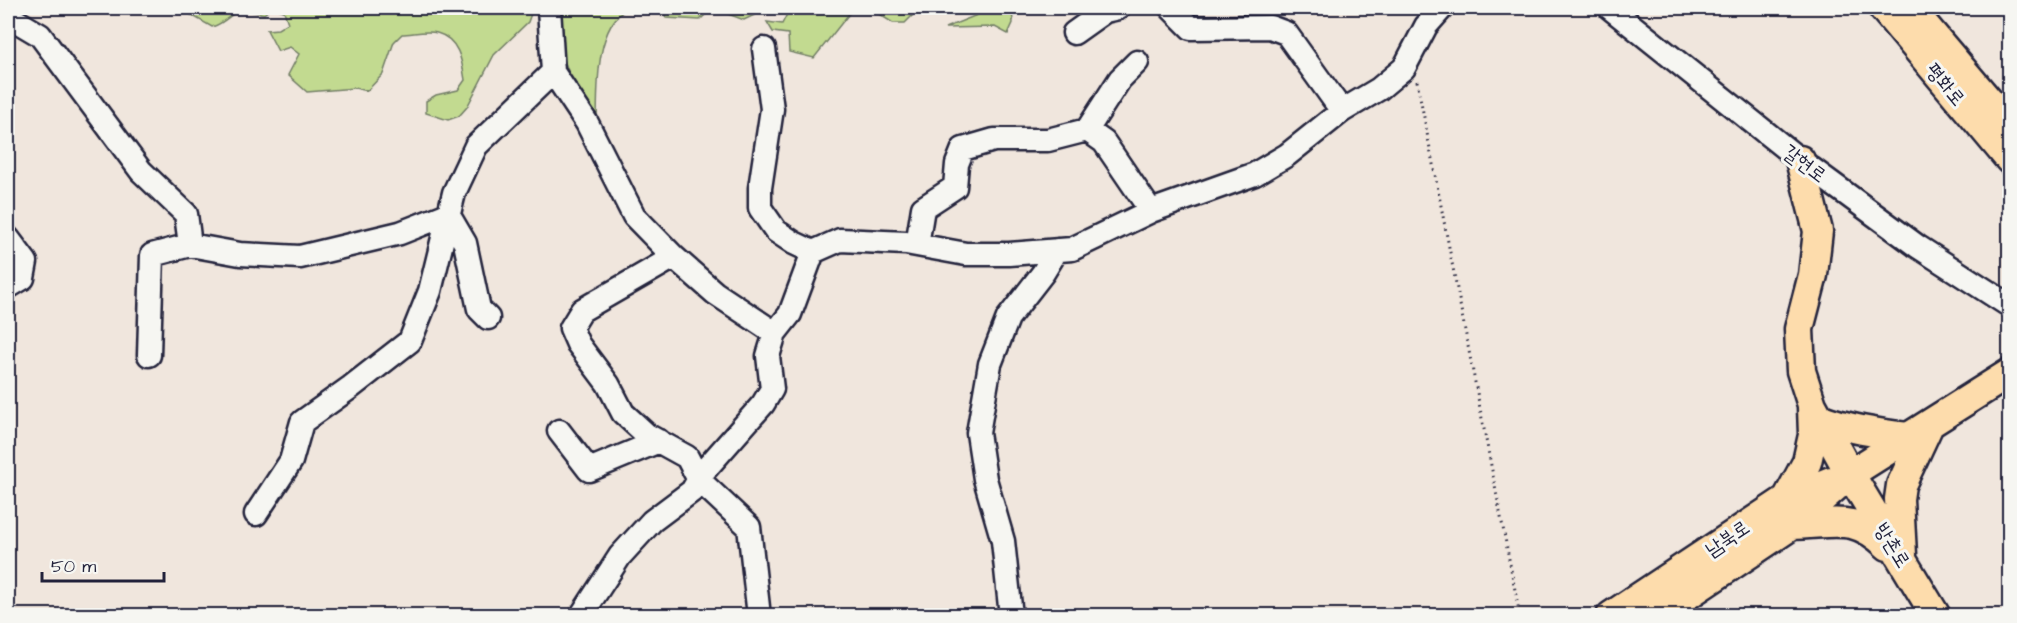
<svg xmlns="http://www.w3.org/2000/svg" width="2017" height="623" font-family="'Architects Daughter','Poor Story',sans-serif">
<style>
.green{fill:#c2da90;stroke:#727e66;stroke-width:1.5}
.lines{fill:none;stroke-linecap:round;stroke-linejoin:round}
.minor-casing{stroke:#22223b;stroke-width:27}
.major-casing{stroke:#22223b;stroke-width:33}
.path{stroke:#22223b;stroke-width:3;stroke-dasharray:1.5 4.5;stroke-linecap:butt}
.minor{stroke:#f6f6f2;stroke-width:22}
.major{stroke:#fddcac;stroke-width:28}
.labels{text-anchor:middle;stroke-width:6;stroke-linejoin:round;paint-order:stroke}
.street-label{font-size:20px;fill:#22223b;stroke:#f6f6f2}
</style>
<rect width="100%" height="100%" fill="#f0e6dd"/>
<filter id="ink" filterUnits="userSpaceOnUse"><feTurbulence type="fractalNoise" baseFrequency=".0167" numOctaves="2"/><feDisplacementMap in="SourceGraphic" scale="12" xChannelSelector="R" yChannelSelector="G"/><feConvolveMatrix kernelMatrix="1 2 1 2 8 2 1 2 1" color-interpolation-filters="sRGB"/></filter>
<g filter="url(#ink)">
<path class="green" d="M 193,8 L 271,8 L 264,14 L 241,9 C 229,15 225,23 212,27 L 191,15 Z
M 275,8 L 533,8 L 528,22 L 494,55 L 467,107 L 459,116 L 448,120 L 426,113 L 426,101 L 436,95 L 458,90 L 465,80 C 462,61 459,39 437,33 C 427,30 412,34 402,34 L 394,42 L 383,74 L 367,91 L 355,88 L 307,92 L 288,75 L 299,54 L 290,47 L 278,51 L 267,30 L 278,29 L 288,23 L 284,11 Z
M 558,8 L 628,8 C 593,28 598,93 597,129 C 574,84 556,60 558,8 Z
M 663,8 L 863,8 L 852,10 L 814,58 L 789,52 L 788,34 L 773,32 L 767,22 L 782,24 L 788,12 L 767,9 L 744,20 L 712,8 L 700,20 L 666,18 Z
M 869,8 L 920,8 L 905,23 L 893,23 Z
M 994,8 L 1012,8 L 1013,23 L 1008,34 L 995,27 L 945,28 Z"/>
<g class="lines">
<g class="minor-casing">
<path id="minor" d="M 1171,8 L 1191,28 L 1270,27 L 1286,33 L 1342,111
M 1610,8 L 1800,160 L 1917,246 L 2010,306
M 8,16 L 40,35 L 141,171 L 186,214 L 190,245 L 152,255 L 149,355
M 1074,33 L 1105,11 L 1118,8
M 764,49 L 772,109 L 760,188 L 760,208 L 776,231 L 794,243 L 813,252
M 553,72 L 587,123 L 634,216 L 674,257 L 715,293 L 775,333
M 1087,130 L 1120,79 L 1137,62
M 8,238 L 26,262 L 23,278 L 8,287
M 190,245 L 240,254 L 300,257 L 400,233 L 448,214 L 465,243 L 479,309 L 488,318
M 917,245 L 923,208 L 955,187 L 957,164 L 963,149 L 994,140 L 1048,140 L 1087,130 L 1104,142 L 1151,211
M 674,257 L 582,310 L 571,328 L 578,344 L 608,384 L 623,413 L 647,435 L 687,457 L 699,480 L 749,527 L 759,616
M 559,431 L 589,470 L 659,441
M 256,514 L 291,461 L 302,422 L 351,387 L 410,341 L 430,291 L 454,193 L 476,146 L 553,72 L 549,8
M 581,616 L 620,556 L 652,521 L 692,491 L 703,472 L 763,404 L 772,389 L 768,356 L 775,333 L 790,314 L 813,252 L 840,240 L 906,243 L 966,254 L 1009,254 L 1072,249 L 1151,211 L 1255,174 L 1287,155 L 1342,111 L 1379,89 L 1404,68 L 1426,26 L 1442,8
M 1011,616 L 1003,541 L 985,479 L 978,433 L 990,364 L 1008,318 L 1043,273 L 1057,250"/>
</g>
<g class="major-casing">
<path id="major" d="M 1883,8 L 2010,160
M 1910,8 L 2010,126
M 1800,160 L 1818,231 L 1813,275 L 1799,329 L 1801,371 L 1812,405 L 1850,474 L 1936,616
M 1819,418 C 1848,429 1877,433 1908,437
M 1787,499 L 1807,462 L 1813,435 L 1812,407
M 1792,525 C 1835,524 1854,513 1888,546
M 1902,555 L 1899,499 L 1901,485 L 1929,425
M 1611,616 L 1787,499 L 1831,481
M 1656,616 L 1792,525 L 1850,474 L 2010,373"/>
</g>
<path class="path" d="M 1417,81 L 1520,616"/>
<use href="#minor" class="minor"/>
<use href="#major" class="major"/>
</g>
</g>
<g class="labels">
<g class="street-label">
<text transform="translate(1946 84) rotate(50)" y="7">평화로</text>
<text transform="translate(1805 163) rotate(37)" y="7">갈현로</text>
<text transform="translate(1727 538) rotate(-34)" y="7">남북로</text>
<text transform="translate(1893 545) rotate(58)" y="7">방촌로</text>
</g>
</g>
<rect width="2017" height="623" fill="none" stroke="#f6f6f2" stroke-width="30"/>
<rect x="15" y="15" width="1987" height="593" fill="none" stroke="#22223b" stroke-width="2" filter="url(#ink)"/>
<path d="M42 572v9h122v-9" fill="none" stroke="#22223b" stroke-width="3"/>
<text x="51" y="572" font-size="18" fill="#22223b" stroke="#f6f6f2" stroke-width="4.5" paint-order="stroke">50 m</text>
</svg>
